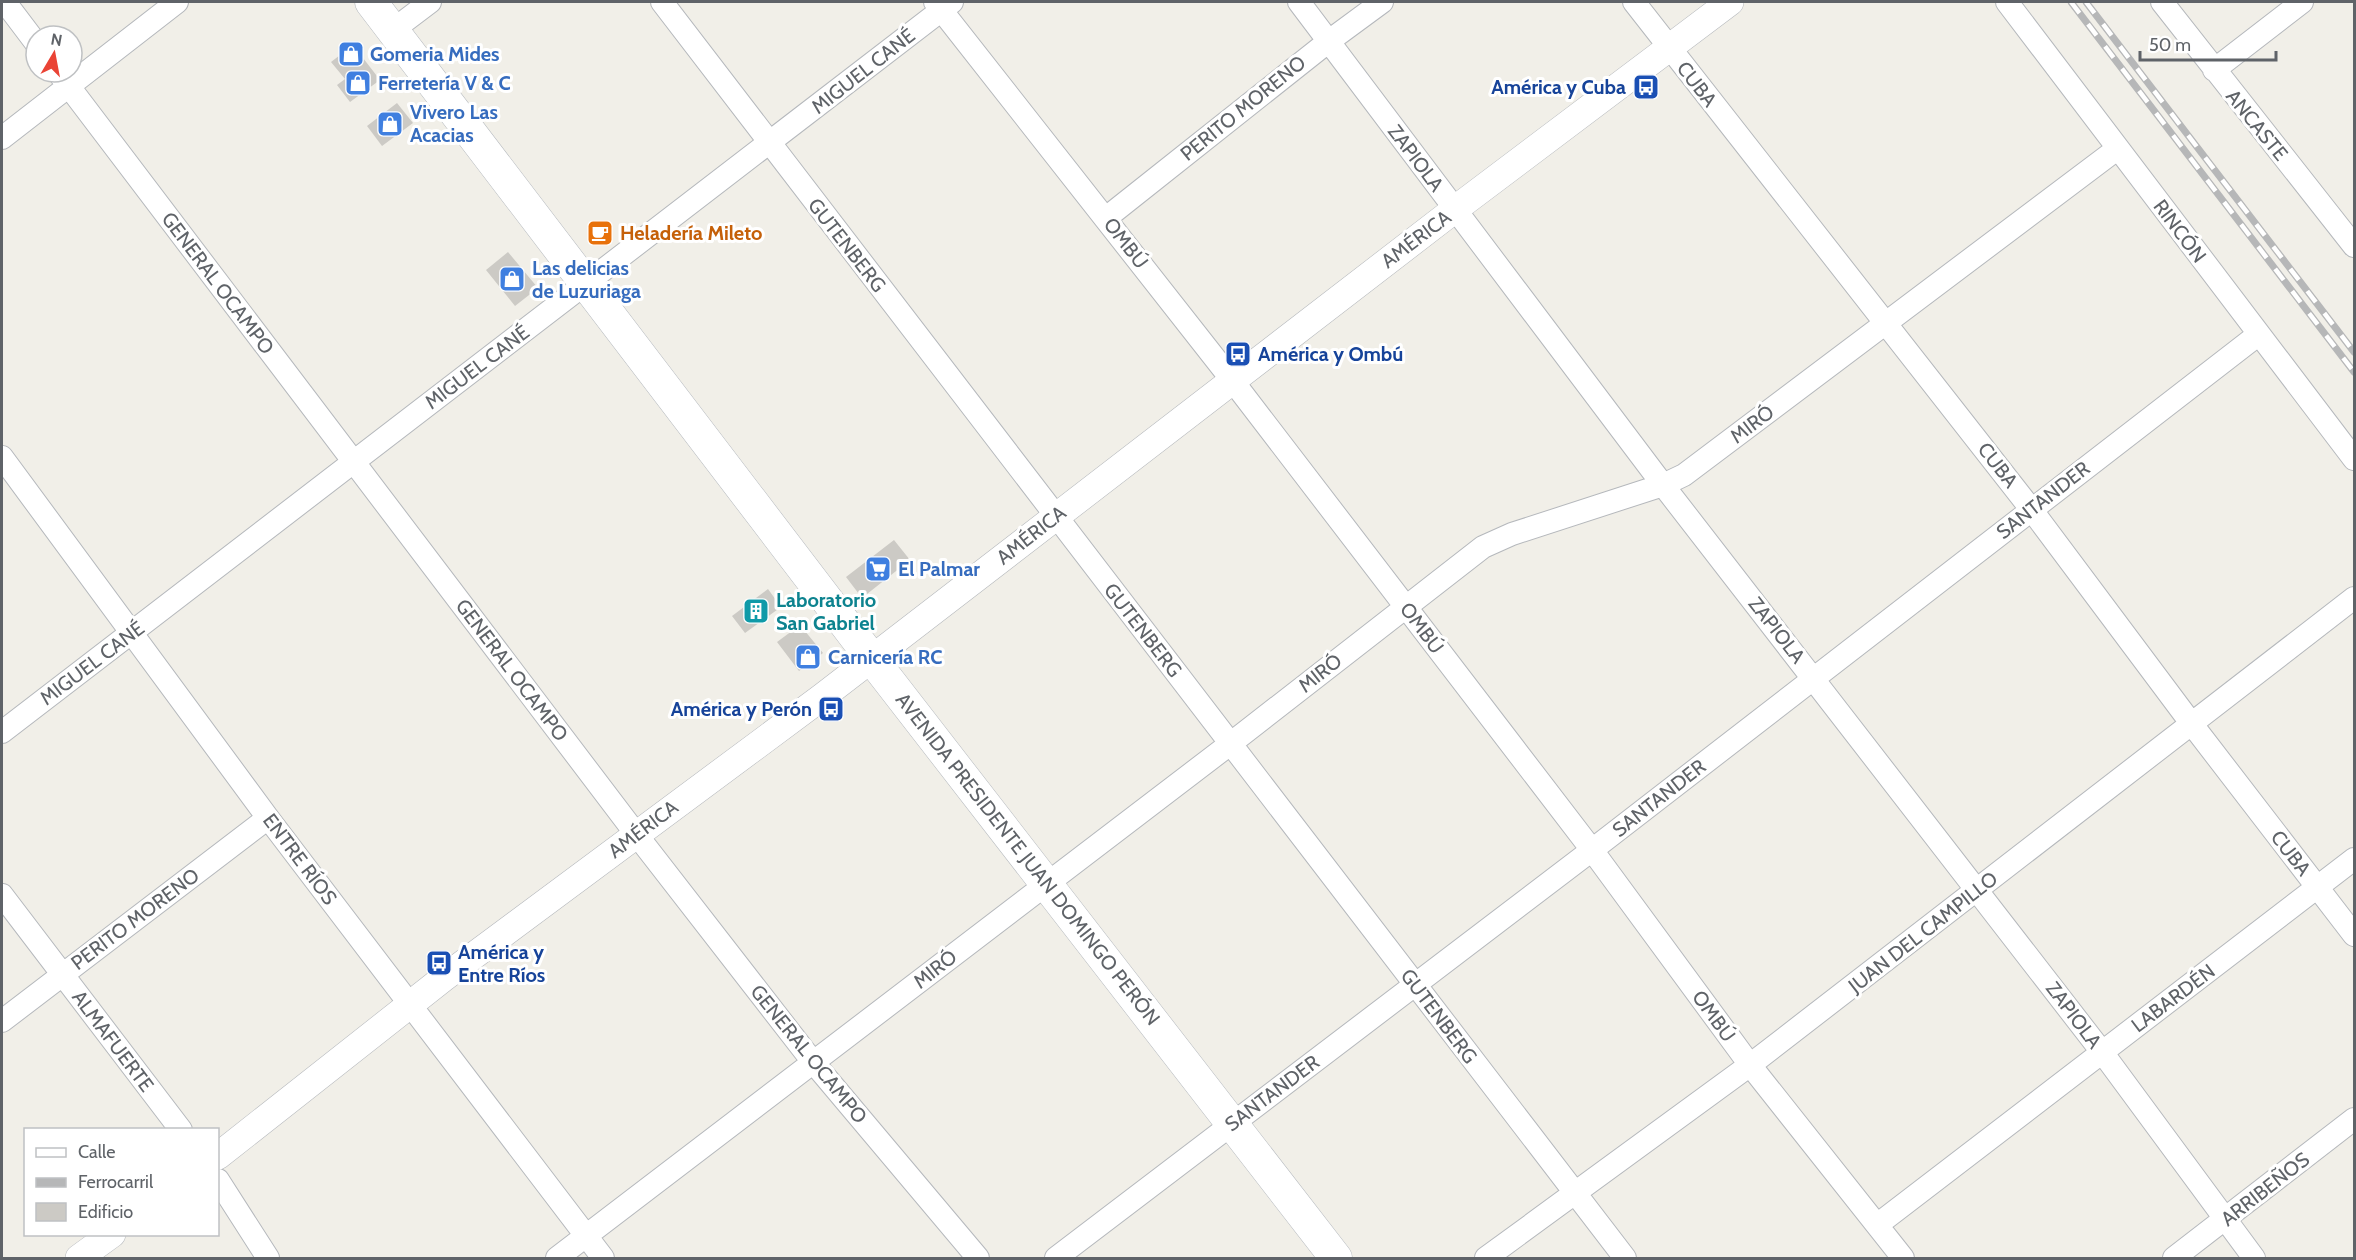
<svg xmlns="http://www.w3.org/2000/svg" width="2356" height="1260" font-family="Cabin,sans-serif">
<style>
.building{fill:#cccac5}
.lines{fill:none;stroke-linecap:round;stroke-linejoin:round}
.minor-casing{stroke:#b5b8bc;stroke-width:24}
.tertiary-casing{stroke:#b5b8bc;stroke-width:28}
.secondary-casing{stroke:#b6babf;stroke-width:33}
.minor{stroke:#fff;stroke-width:22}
.tertiary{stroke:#fff;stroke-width:27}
.secondary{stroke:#fff;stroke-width:32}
.rail-casing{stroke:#b6b7b8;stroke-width:7}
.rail{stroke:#fff;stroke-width:4.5;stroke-dasharray:14;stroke-linecap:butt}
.labels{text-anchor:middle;stroke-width:6;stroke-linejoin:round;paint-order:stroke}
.shop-label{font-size:20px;font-weight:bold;fill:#366cbe;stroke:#fff;text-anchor:start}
.street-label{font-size:20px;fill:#5f6368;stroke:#fff}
.transit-label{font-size:20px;font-weight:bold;fill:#164399;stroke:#fff;text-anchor:end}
.food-label{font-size:20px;font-weight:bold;fill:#c56008;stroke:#fff;text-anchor:start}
.culture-label{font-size:20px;font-weight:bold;fill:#0d838f;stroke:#fff;text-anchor:start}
</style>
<rect width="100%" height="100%" fill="#f1efe8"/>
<path class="building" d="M 353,45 L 380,80 L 350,102 L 337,85 L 345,79 L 331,62 Z
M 397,103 L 413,123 L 382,146 L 367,126 Z
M 508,252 L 538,288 L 515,306 L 486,270 Z
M 894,540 L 910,560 L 862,598 L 846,577 Z
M 768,589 L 781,607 L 745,633 L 732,616 Z
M 800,625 L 823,653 L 799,671 L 777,642 Z"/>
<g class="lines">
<g class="minor-casing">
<path id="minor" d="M 5,2 L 36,43
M 662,2 L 1625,1258
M 935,2 L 1232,380 L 1592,850 L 1750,1065 L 1903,1258
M 1299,2 L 1663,485 L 2102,1052 L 2254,1258
M 1634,2 L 2031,509 L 2191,723 L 2354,935
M 2007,2 L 2354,459
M 2162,2 L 2354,246
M 393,30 L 430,2
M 2214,70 L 2302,2
M 58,72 L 636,834 L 813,1062 L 978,1258
M 2,138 L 177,2
M 1106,218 L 1329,41 L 1382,2
M 2,457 L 268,818 L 603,1258
M 2,732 L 952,2
M 2,895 L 181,1130
M 2,1021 L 268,818
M 218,1180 L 268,1258
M 1877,1225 L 2354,859
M 557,1258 L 1230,744 L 1483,547 L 1512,534 L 1663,485 L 1684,475 L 2117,149
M 1056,1258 L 1592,850 L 2259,334
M 1486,1258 L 1750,1065 L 2354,598
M 2174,1258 L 2354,1119"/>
</g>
<g class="tertiary-casing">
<path id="tertiary" d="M 218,1156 L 445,977 L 822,697 L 1454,210 L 1730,2
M 79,1258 L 112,1234"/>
</g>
<g class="secondary-casing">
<path id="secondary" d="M 371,2 L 872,659 L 1336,1258"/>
</g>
<use href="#minor" class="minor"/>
<use href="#tertiary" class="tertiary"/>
<use href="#secondary" class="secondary"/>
<g class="rail-casing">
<path id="rail" d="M 2071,2 L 2354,372
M 2086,2 L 2354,352"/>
</g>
<use href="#rail" class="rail"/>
</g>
<defs>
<g id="shop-square" transform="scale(1.35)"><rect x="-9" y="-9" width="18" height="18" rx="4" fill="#3f7fe0" stroke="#fff"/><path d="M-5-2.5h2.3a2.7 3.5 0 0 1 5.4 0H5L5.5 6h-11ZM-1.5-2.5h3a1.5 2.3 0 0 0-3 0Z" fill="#fff"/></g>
<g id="bus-square" transform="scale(1.35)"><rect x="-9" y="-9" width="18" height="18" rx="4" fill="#1a4fb4" stroke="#fff"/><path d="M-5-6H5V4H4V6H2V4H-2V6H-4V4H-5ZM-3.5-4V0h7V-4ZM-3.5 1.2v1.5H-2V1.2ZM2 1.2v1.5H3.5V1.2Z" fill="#fff"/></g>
<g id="cafe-square" transform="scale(1.35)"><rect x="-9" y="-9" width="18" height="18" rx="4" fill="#e8710a" stroke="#fff"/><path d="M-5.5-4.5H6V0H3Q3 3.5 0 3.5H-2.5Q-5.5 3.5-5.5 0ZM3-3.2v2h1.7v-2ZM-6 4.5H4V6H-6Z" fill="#fff"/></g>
<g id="supermarket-square" transform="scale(1.35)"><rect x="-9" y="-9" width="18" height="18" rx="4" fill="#3f7fe0" stroke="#fff"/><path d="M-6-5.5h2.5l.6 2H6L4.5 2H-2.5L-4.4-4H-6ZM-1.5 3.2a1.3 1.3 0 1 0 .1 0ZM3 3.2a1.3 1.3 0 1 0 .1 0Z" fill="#fff"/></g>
<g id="building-square" transform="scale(1.35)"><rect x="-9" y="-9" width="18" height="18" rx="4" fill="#0f9aa8" stroke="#fff"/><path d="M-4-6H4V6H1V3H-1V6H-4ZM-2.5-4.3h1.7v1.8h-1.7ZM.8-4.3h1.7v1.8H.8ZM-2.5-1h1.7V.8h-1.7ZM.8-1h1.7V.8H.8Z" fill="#fff"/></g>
</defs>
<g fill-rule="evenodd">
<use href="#shop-square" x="351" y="54"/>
<use href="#shop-square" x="358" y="83"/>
<use href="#bus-square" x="1646" y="87"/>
<use href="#shop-square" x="390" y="124"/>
<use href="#cafe-square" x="600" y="233"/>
<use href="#shop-square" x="512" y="279"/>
<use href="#bus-square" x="1238" y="354"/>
<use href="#supermarket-square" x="878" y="569"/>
<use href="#building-square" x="756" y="611"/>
<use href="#shop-square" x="808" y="657"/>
<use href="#bus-square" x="831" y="709"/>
<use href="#bus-square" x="439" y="963"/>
</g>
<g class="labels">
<g class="shop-label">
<text x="370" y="61">Gomeria Mides</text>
<text x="378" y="90">Ferretería V &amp; C</text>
<text x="410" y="119">Vivero Las<tspan x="410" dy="23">Acacias</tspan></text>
<text x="532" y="275">Las delicias<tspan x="532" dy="23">de Luzuriaga</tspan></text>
<text x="898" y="576">El Palmar</text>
<text x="828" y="664">Carnicería RC</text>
</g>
<g class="street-label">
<text transform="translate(863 71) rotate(-38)" y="7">MIGUEL CANÉ</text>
<text transform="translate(1697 84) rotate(52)" y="7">CUBA</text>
<text transform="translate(1243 108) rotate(-39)" y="7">PERITO MORENO</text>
<text transform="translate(2257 125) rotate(51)" y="7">ANCASTE</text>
<text transform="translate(1416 158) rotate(53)" y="7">ZAPIOLA</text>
<text transform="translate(2180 231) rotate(53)" y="7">RINCÓN</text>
<text transform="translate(1416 239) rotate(-37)" y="7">AMÉRICA</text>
<text transform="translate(1126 243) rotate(52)" y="7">OMBÚ</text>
<text transform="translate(847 245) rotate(52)" y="7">GUTENBERG</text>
<text transform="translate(218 283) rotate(53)" y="7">GENERAL OCAMPO</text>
<text transform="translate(477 367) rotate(-37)" y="7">MIGUEL CANÉ</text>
<text transform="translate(1752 424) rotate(-37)" y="7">MIRÓ</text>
<text transform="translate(1998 465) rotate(52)" y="7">CUBA</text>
<text transform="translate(2043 500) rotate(-38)" y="7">SANTANDER</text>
<text transform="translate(1031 535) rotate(-38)" y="7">AMÉRICA</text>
<text transform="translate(1422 628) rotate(53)" y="7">OMBÚ</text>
<text transform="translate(1143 630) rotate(52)" y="7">GUTENBERG</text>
<text transform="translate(1777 630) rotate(52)" y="7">ZAPIOLA</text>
<text transform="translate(92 663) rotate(-37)" y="7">MIGUEL CANÉ</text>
<text transform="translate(512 670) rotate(53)" y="7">GENERAL OCAMPO</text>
<text transform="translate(1320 673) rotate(-38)" y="7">MIRÓ</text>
<text transform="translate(1659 798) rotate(-38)" y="7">SANTANDER</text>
<text transform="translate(643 829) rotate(-37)" y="7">AMÉRICA</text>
<text transform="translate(2291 853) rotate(52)" y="7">CUBA</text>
<text transform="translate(300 859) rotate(53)" y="7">ENTRE RÍOS</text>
<text transform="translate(1028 859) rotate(52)" y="7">AVENIDA PRESIDENTE JUAN DOMINGO PERÓN</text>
<text transform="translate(135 919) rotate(-37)" y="7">PERITO MORENO</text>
<text transform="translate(1923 932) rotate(-38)" y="7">JUAN DEL CAMPILLO</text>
<text transform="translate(935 969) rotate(-38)" y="7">MIRÓ</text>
<text transform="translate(2173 998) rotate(-37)" y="7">LABARDÉN</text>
<text transform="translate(2074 1015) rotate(53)" y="7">ZAPIOLA</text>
<text transform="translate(1439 1016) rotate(53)" y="7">GUTENBERG</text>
<text transform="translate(1714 1016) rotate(54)" y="7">OMBÚ</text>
<text transform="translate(113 1041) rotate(53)" y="7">ALMAFUERTE</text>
<text transform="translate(809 1054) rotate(51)" y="7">GENERAL OCAMPO</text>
<text transform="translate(1272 1093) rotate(-37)" y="7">SANTANDER</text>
<text transform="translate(2265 1189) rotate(-38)" y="7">ARRIBEÑOS</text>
</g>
<g class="transit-label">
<text x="1626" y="94">América y Cuba</text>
<text x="1258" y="361" text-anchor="start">América y Ombú</text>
<text x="812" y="716">América y Perón</text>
<text x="458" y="959" text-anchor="start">América y<tspan x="458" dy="23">Entre Ríos</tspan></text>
</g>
<g class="food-label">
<text x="620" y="240">Heladería Mileto</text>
</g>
<g class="culture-label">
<text x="776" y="607">Laboratorio<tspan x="776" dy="23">San Gabriel</tspan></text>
</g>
</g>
<rect width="2356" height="1260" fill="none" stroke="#5f6368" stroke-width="6"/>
<rect x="24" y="1128" width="195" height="108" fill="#ffffff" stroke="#bfc1c3" stroke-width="1.5"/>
<rect x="36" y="1148" width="30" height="9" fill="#ffffff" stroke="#bfc1c3" stroke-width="1.5"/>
<text x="78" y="1158" font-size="18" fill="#5f6368">Calle</text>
<rect x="36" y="1178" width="30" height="9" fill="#b6b7b8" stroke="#bfc1c3" stroke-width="1.5"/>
<text x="78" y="1188" font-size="18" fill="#5f6368">Ferrocarril</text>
<rect x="36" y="1203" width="30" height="18" fill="#cccac5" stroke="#bfc1c3" stroke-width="1.5"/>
<text x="78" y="1218" font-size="18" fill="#5f6368">Edificio</text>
<g transform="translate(54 54) rotate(10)"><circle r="28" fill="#ffffff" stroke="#bfc1c3" stroke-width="1.5"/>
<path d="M0-4.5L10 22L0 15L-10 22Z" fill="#ea4335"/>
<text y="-9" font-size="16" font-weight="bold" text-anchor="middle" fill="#5f6368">N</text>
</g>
<path d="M2140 51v9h136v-9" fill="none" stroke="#5f6368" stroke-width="3"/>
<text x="2149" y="51" font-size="18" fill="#5f6368" stroke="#ffffff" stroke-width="4.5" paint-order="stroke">50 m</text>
</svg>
